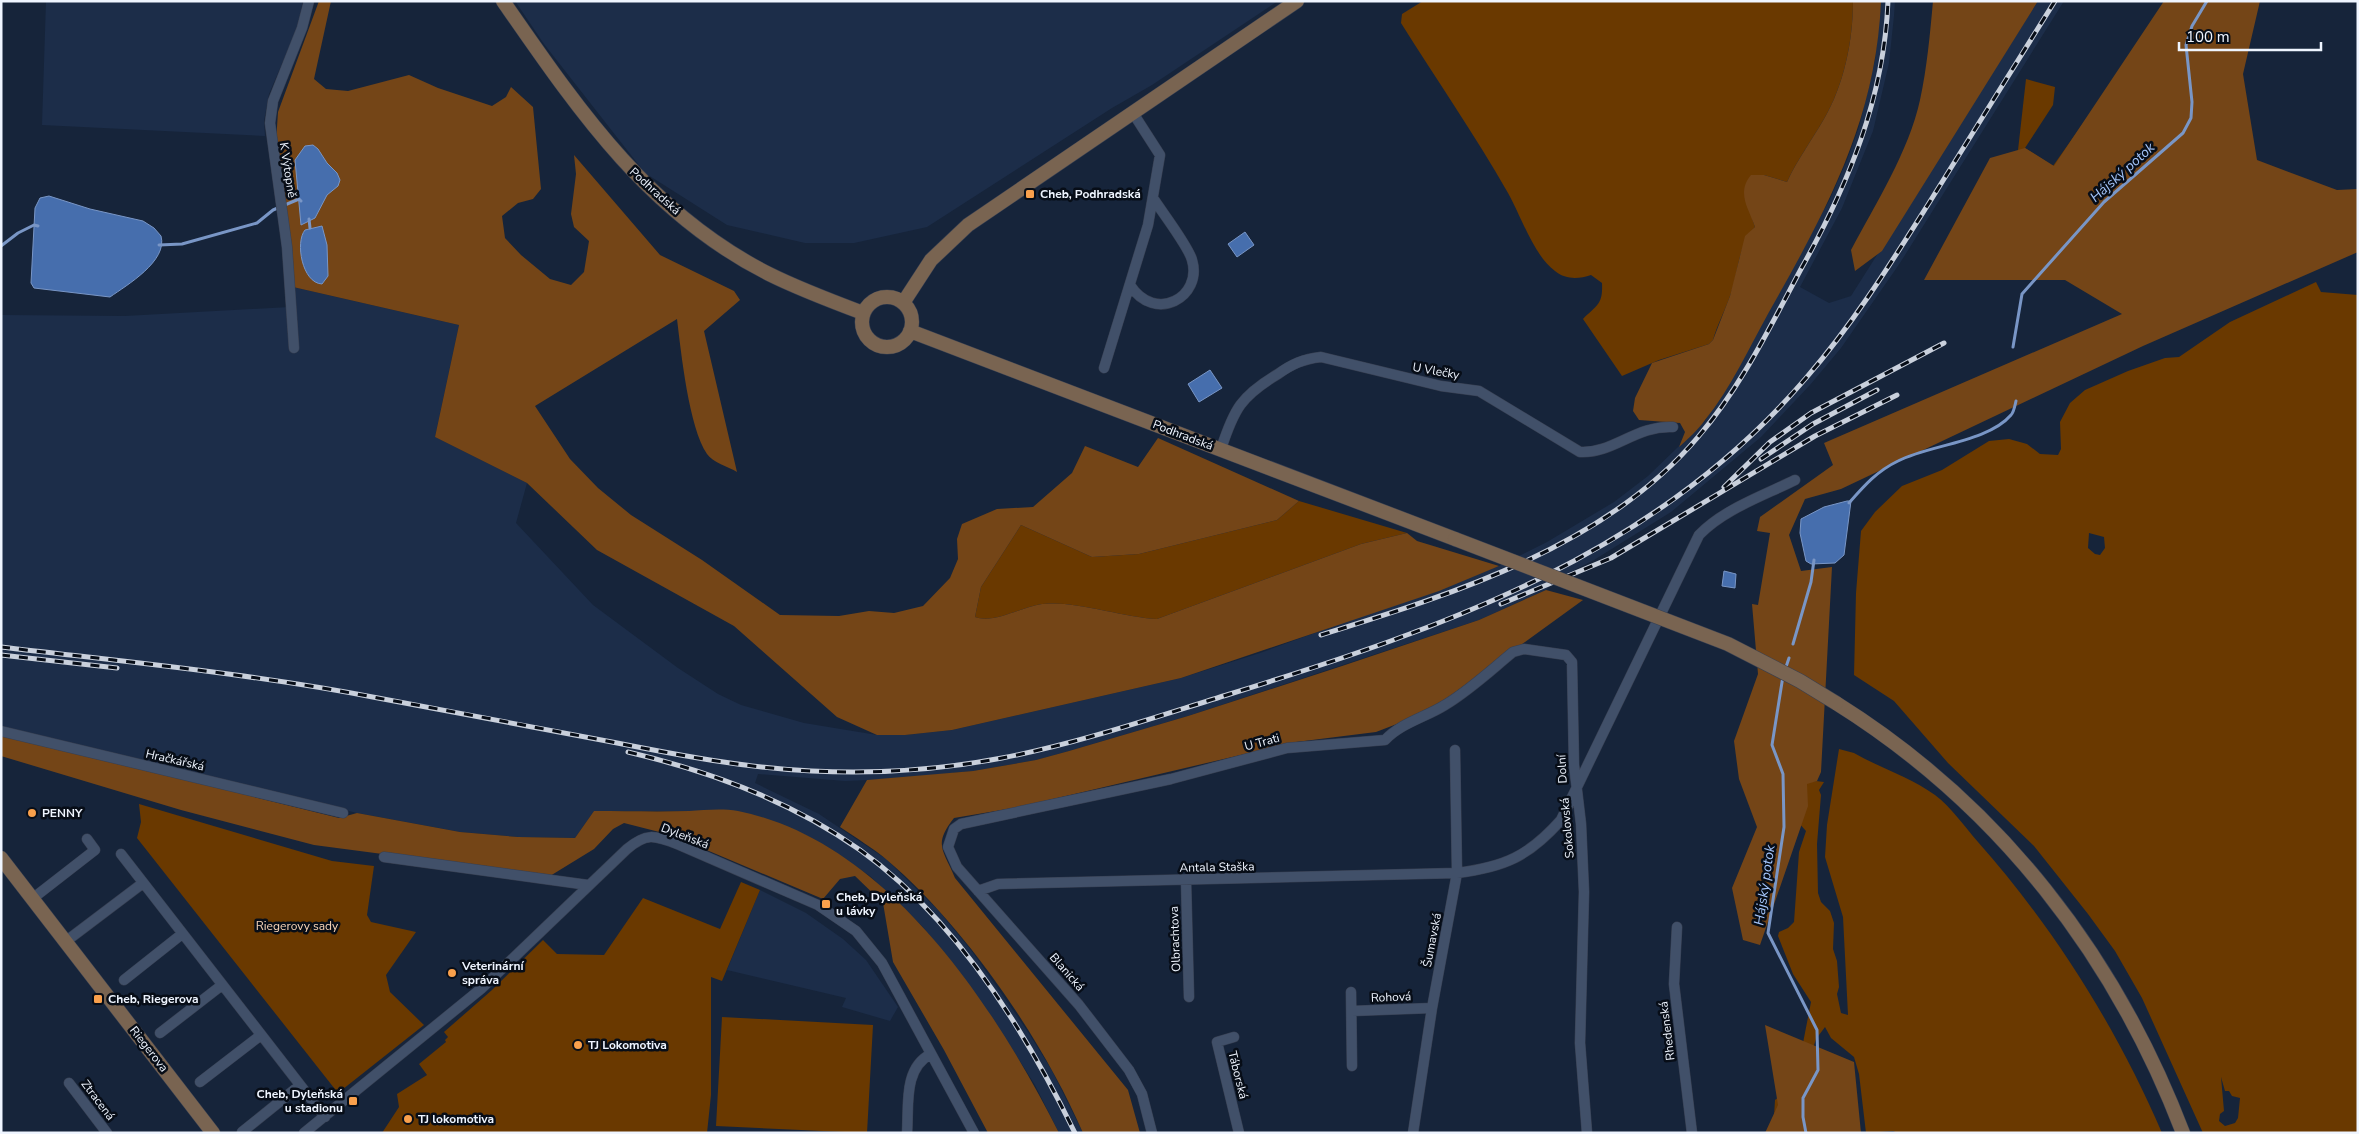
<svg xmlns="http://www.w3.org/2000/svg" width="2359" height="1134" font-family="'Nunito Sans',sans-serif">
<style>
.built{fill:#1c2d49}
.green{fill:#6a3900;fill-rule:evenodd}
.forest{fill:#744517}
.water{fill:#466ead;stroke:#7996c6}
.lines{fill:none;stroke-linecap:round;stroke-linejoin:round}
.stream{stroke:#7996c6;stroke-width:3}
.street-casing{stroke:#373f51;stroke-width:11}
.secondary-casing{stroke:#373f51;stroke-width:15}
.street{stroke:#415069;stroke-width:10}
.secondary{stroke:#796451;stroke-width:14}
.rail-casing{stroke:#c9d0dc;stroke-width:5}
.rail{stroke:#070d17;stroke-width:3;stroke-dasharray:9;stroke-linecap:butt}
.secondary-bridge-casing{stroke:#373f51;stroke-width:15;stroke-linecap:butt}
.secondary-bridge{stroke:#796451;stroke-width:14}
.poi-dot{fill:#f9a04c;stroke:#070d17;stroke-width:2}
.labels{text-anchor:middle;stroke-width:5;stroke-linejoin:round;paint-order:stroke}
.street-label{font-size:12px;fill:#eff5ff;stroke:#070d17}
.poi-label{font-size:12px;font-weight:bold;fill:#eff5ff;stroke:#070d17;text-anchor:start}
.park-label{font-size:12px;fill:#fad6b9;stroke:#070d17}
.water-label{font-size:14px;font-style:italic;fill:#a4c5fa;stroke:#070d17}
</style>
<rect width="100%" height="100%" fill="#16243a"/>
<path class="built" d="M 46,1 L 303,1 L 297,29 L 269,94 L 264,121 L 265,136 L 42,125 Z
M 515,1 L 1278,1 L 1152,85 L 1112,108 L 927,227 L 854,243 L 805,243 L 727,225 L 645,173 L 544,44 Z
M 1881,1 L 1895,1 L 1894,16 L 1889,63 L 1873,131 L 1842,208 L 1800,287 L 1829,303 L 1851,296 L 2038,1 L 2064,1 L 1900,263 L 1841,348 L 1810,385 L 1761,437 L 1671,512 L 1594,560 L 1557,579 L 1546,590 L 1479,620 L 1188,716 L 1069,751 L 1036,760 L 973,771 L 892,779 L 845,781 L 758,774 L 755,783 L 819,814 L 886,859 L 938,910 L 971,950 L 1028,1032 L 1051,1069 L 1083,1133 L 1059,1133 L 1035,1085 L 1011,1047 L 955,966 L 922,926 L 870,876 L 814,839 L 771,821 L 736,811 L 594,811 L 575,838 L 518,837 L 460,832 L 357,813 L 1,726 L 1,315 L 125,316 L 290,307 L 293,287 L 459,325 L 435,437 L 527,483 L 516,523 L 593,605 L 678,668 L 718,694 L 741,705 L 804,723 L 877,735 L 905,735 L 952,730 L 1181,678 L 1260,653 L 1499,566 L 1547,542 L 1614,502 L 1648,476 L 1705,421 L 1829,201 L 1847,160 L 1859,127 L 1875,60 Z
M 760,890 L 806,913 L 843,939 L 866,960 L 898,1007 L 890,1021 L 842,1007 L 846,998 L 727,970 Z"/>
<path class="green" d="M 1423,1 L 1853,1 C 1853,41 1844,85 1824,119 C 1812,140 1797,160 1787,182 L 1764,175 L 1752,218 L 1755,227 C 1737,247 1739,272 1730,296 C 1725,311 1717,325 1713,340 L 1709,344 L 1659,360 L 1622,376 L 1583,319 C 1597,305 1603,305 1602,283 L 1591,275 C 1579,279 1566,280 1555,271 C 1534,256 1521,216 1508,193 C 1475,135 1436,79 1401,23 L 1402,14 Z
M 2026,79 L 2055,87 L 2053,105 L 2025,148 L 2053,166 L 2103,95 L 2099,167 L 2015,177 Z
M 2316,282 L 2321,292 L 2358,295 L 2358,1133 L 2203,1133 L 2142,998 L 2115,951 L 2088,914 L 2034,846 L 1948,763 L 1894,701 L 1854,675 L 1856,593 L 1861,531 L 1875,512 L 1902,486 L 1942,470 L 1989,441 L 2009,439 L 2027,444 L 2040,454 L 2058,455 L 2061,449 L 2060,422 L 2070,403 L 2085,390 L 2128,371 L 2165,358 L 2179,357 L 2230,322 ZM 2089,533 L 2104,537 L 2105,548 L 2100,555 L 2095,554 L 2088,548 ZM 2221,1077 L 2225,1091 L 2229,1091 L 2232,1096 L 2240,1098 L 2238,1118 L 2235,1123 L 2225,1126 L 2219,1121 L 2220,1114 L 2224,1111 Z
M 1299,501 L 1407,533 L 1361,544 L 1157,619 C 1123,617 1073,600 1042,604 C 1021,607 994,624 975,617 L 981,587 L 1021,525 L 1092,557 L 1139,554 L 1277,520 Z
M 1839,749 L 1854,753 C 1880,768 1910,777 1935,795 C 1951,807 1965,827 1978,842 C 2054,928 2117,1028 2162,1133 L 1898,1133 L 1893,1131 L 1866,1133 L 1859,1074 L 1854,1057 L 1831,1038 L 1825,1027 L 1816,1039 L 1800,1090 L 1773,1133 L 1775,1100 L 1795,1084 L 1811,1002 L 1793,974 L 1778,936 L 1779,932 L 1788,928 L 1794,922 L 1799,852 L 1806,831 L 1775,796 L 1806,788 L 1807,783 L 1816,781 L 1824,782 L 1819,790 L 1821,795 L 1817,844 L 1818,893 L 1821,902 L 1830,911 L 1834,923 L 1833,949 L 1837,961 L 1839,987 L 1837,994 L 1841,1013 L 1848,1015 L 1843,917 L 1825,857 L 1827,825 Z
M 139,804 L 332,861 L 374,866 L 367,915 L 371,922 L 416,932 L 386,975 L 390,992 L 424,1025 L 338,1093 L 137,838 L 141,822 Z
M 741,882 L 760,890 L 722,981 L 711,977 L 711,1095 L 707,1133 L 382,1133 L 399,1107 L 397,1094 L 427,1075 L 419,1064 L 446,1042 L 445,1040 L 448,1037 L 444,1032 L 492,990 L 543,940 L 557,954 L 604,955 L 643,898 L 720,929 Z
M 722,1017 L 873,1025 L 867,1133 L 716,1126 Z"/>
<path class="forest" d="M 319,1 L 331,1 L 314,79 L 326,89 L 348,91 L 409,75 L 438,88 L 492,106 L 506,97 L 511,87 L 533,107 L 541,189 L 533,199 L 518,203 L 502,216 L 505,238 L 521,255 L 550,279 L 571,285 L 584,272 L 589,241 L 574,227 L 571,214 L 576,174 L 574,155 L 660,255 L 734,291 L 740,300 L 704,331 L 737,472 C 729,467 712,462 707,454 C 689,428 681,352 677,319 L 535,406 L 570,459 L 598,488 L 631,515 L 702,560 L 780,615 L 839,616 L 869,611 L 894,613 L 923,606 L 950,578 L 958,559 L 957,539 L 962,524 L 997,509 L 1033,507 L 1072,473 L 1085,446 L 1138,467 L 1158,438 L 1299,501 L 1277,520 L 1139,554 L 1092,557 L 1021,525 L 981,587 L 975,617 C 994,624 1021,607 1042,604 C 1073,600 1123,617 1157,619 L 1361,544 L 1407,533 L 1417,541 L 1499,566 L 1439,591 L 1181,678 L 952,730 L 905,735 L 877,735 L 837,717 L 734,626 L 597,550 L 527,483 L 435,437 L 459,325 L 293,287 L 276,142 L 278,112 Z
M 1853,1 L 1881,1 C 1876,121 1826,211 1769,312 C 1749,348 1731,388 1705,420 C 1698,430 1688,439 1679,447 L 1685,432 L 1680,423 L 1639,420 L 1633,411 L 1635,398 L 1652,363 L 1709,344 L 1713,340 L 1730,296 L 1745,236 L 1755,227 C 1749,209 1736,193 1751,175 L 1764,175 L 1787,182 C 1797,160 1812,140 1824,119 C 1844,85 1853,41 1853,1 Z
M 1933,1 L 2038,1 L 1882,251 L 1855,271 L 1851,250 C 1875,205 1909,151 1920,100 C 1927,68 1930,34 1933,1 Z
M 2164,1 L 2260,1 L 2243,74 L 2257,160 L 2337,190 L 2358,189 L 2358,252 L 2143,346 L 1841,489 L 1805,499 L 1789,535 L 1801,571 L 1832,567 L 1821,772 L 1817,781 L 1807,784 L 1808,806 L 1760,945 L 1743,940 L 1732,888 L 1757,827 L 1739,779 L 1734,741 L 1758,674 L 1752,604 L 1758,605 L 1770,533 L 1757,531 L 1760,517 L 1833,465 L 1824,443 L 2122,314 L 2065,280 L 1924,280 L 1990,158 L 2025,148 L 2054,166 Z
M 1546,590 L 1583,600 L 1428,712 L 1376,732 L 1296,742 L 1019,807 L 954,818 C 933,845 943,849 955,878 L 1128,1090 L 1140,1133 L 1083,1133 C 1043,1040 964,925 887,860 C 873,848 856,838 840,827 L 867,780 L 973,771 L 1036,760 L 1069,751 L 1188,716 L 1342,666 L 1479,620 Z
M 1,734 L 339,818 L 357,813 L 460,832 L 518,837 L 575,838 L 594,811 C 626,811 657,812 689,811 C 704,810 722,808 738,811 C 887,841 995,1006 1059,1133 L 988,1133 L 944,1050 L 893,962 L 883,903 L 855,876 L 840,879 L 823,899 L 671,835 L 624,823 L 613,829 L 594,849 L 550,876 L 314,845 L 181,810 L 1,756 Z
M 1765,1025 L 1854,1062 L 1861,1133 L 1765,1133 L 1778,1105 Z"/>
<path class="water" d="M 305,146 L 313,145 L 318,149 L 327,163 L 337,173 L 340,180 L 338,186 L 327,195 L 315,218 L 301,225 L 295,160 Z
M 49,196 L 90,209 L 143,221 L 154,228 L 161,236 C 168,261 127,285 110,297 L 34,288 L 31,283 L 35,208 L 40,198 Z
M 322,226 L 327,245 L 328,276 L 322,284 C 302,283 295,242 305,230 Z
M 1245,232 L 1254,245 L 1237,257 L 1228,244 Z
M 1210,370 L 1222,388 L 1199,402 L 1188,384 Z
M 1847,501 L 1851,501 L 1844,555 L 1835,563 L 1811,564 L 1806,561 L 1800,533 L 1801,519 L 1824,507 Z
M 1724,571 L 1736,574 L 1735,588 L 1722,586 Z"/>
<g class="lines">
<path class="stream" d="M 309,219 L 310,228
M 159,245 L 182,244 L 257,223 L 273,210 L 299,199 L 301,201
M 1,246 L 18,233 L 34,225 L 38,226
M 2013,347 L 2022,294 L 2104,202 L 2183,133 L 2191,118 L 2192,102 L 2186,45 L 2192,26 L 2207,1
M 1849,503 C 1864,486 1877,471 1898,461 C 1929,445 1988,442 2011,415 C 2014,412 2015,405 2016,401
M 1793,644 L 1811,582 L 1814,560
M 1785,670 L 1789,658
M 1783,676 L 1772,745 L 1783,774 L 1784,827 L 1768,933 L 1817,1030 L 1818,1070 L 1803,1098 L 1803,1117 L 1806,1133"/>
<g class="street-casing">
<path id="street" d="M 1130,285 C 1155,324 1203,297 1192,260 C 1189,247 1162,212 1153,198
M 294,348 L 287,247 L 270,123 L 273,101 L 302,28 L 309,1
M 1104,368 L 1148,225 L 1160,155 L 1133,113
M 1221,449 C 1234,409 1241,396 1278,374 C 1292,364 1303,359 1321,357 L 1441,386 L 1479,391 L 1580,452 C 1613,454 1636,425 1673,427
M 1,731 L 343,813
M 121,854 L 325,1117
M 384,857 L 588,885
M 1186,880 L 1189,997
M 978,891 L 998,884 L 1457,873 C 1505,867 1529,856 1561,820 L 1699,535 C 1724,509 1763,496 1795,480
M 32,899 L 95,850 L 87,839
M 1677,927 L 1674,984 L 1692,1133
M 65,942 L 143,883
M 124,980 L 182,934
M 1351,992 L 1352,1066
M 1352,1011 L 1432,1008
M 160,1033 L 222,985
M 1234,1037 L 1217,1042 L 1239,1133
M 200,1082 L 261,1035
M 69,1083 L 107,1133
M 242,1132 L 299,1086
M 304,1133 L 482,988 L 627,849 C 646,833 654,835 677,844 L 818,905 L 856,931 L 882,963 L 974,1133
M 907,1133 C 909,1106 903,1068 931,1054
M 1152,1133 L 1142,1094 L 1129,1070 L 1079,1005 L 957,867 L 948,847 L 954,829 L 961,824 L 1171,779 L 1287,748 L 1385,740 C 1401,723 1426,717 1445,705 C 1470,690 1491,670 1513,652 L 1524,649 L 1566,655 L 1572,662 L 1574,765 L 1581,824 L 1584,892 L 1580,1043 L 1587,1133
M 1413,1133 L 1432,1008 L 1457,873 L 1455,750"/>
</g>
<g class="secondary-casing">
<path id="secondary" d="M 503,1 C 578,109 648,213 769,274 C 799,289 831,301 863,313
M862 322a25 25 0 1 1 50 0a25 25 0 1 1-50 0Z
M 903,303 L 931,260 L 968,225 L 1297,1
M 910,331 L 1455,539
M 1836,703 C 1999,805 2115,955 2183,1133
M 1,858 L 213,1133"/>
</g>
<use href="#street" class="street"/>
<use href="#secondary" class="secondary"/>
<g class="rail-casing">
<path id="rail" d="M 1761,459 L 1813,424 L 1877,390
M 1724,487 L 1770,442 L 1811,413 L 1944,343
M 1501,604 L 1611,558 L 1815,436 L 1897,395
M 1321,635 C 1453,594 1605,547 1698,437 C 1741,387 1770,327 1801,269 C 1848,185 1884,99 1888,1
M 1,647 C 127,662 254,674 378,698 C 456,712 534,727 612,742 C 678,755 745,768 812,771 C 875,774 940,770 1002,758 C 1080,743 1155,717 1230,694 C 1446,627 1655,555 1806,378 C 1853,324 1891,263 1929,203 C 1971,136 2013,68 2055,1
M 1,655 L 117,668
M 628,752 C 709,771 791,801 860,850 C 954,917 1025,1030 1075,1133"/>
</g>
<use href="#rail" class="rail"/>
<g class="secondary-bridge-casing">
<path id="secondary-bridge" d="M 1455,539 L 1728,644 L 1800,681 L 1836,703"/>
</g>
<use href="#secondary-bridge" class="secondary-bridge"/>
</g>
<g class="poi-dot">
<rect x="1025" y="189" width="10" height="10" rx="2.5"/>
<circle cx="32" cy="813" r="5"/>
<rect x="821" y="899" width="10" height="10" rx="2.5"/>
<circle cx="452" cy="973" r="5"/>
<rect x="93" y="994" width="10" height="10" rx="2.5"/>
<circle cx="578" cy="1045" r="5"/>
<rect x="348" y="1096" width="10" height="10" rx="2.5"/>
<circle cx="408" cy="1119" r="5"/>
</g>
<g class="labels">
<g class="street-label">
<text transform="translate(288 170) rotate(81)" y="4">K Výtopně</text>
<text transform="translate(655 191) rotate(42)" y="4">Podhradská</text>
<text transform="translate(1436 371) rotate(10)" y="4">U Vlečky</text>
<text transform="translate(1183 435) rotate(21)" y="4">Podhradská</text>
<text transform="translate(1262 742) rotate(-15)" y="4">U Trati</text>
<text transform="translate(175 760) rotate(13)" y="4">Hračkářská</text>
<text transform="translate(1562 769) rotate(-93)" y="4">Dolní</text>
<text transform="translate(1567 828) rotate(-95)" y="4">Sokolovská</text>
<text transform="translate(685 836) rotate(21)" y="4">Dyleňská</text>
<text transform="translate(1217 867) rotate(-1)" y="4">Antala Staška</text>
<text transform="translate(1175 939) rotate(-92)" y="4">Olbrachtova</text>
<text transform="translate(1432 940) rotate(-79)" y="4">Šumavská</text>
<text transform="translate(1067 972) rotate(49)" y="4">Blanická</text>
<text transform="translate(1391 997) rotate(-2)" y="4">Rohová</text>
<text transform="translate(1667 1031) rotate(-97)" y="4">Rhedenská</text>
<text transform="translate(149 1049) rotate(52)" y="4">Riegerova</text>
<text transform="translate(1238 1075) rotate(76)" y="4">Táborská</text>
<text transform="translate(98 1100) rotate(53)" y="4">Ztracená</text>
</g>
<g class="poi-label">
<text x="1040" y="198">Cheb, Podhradská</text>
<text x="42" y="817">PENNY</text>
<text x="836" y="901">Cheb, Dyleňská<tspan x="836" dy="14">u lávky</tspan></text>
<text x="462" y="970">Veterinární<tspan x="462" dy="14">správa</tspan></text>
<text x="108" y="1003">Cheb, Riegerova</text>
<text x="588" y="1049">TJ Lokomotiva</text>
<text x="343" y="1098" text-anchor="end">Cheb, Dyleňská<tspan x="343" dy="14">u stadionu</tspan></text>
<text x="418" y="1123">TJ lokomotiva</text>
</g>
<g class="park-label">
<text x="297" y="930">Riegerovy sady</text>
</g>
<g class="water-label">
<text transform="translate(2122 172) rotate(-42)" y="5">Hájský potok</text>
<text transform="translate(1764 885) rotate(-82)" y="5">Hájský potok</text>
</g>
</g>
<rect width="2359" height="1134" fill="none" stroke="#eff5ff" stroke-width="5"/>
<path d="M2179 42v8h142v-8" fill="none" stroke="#eff5ff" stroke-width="2.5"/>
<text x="2186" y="42" font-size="15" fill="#eff5ff" stroke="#070d17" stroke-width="4" paint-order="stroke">100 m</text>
</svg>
